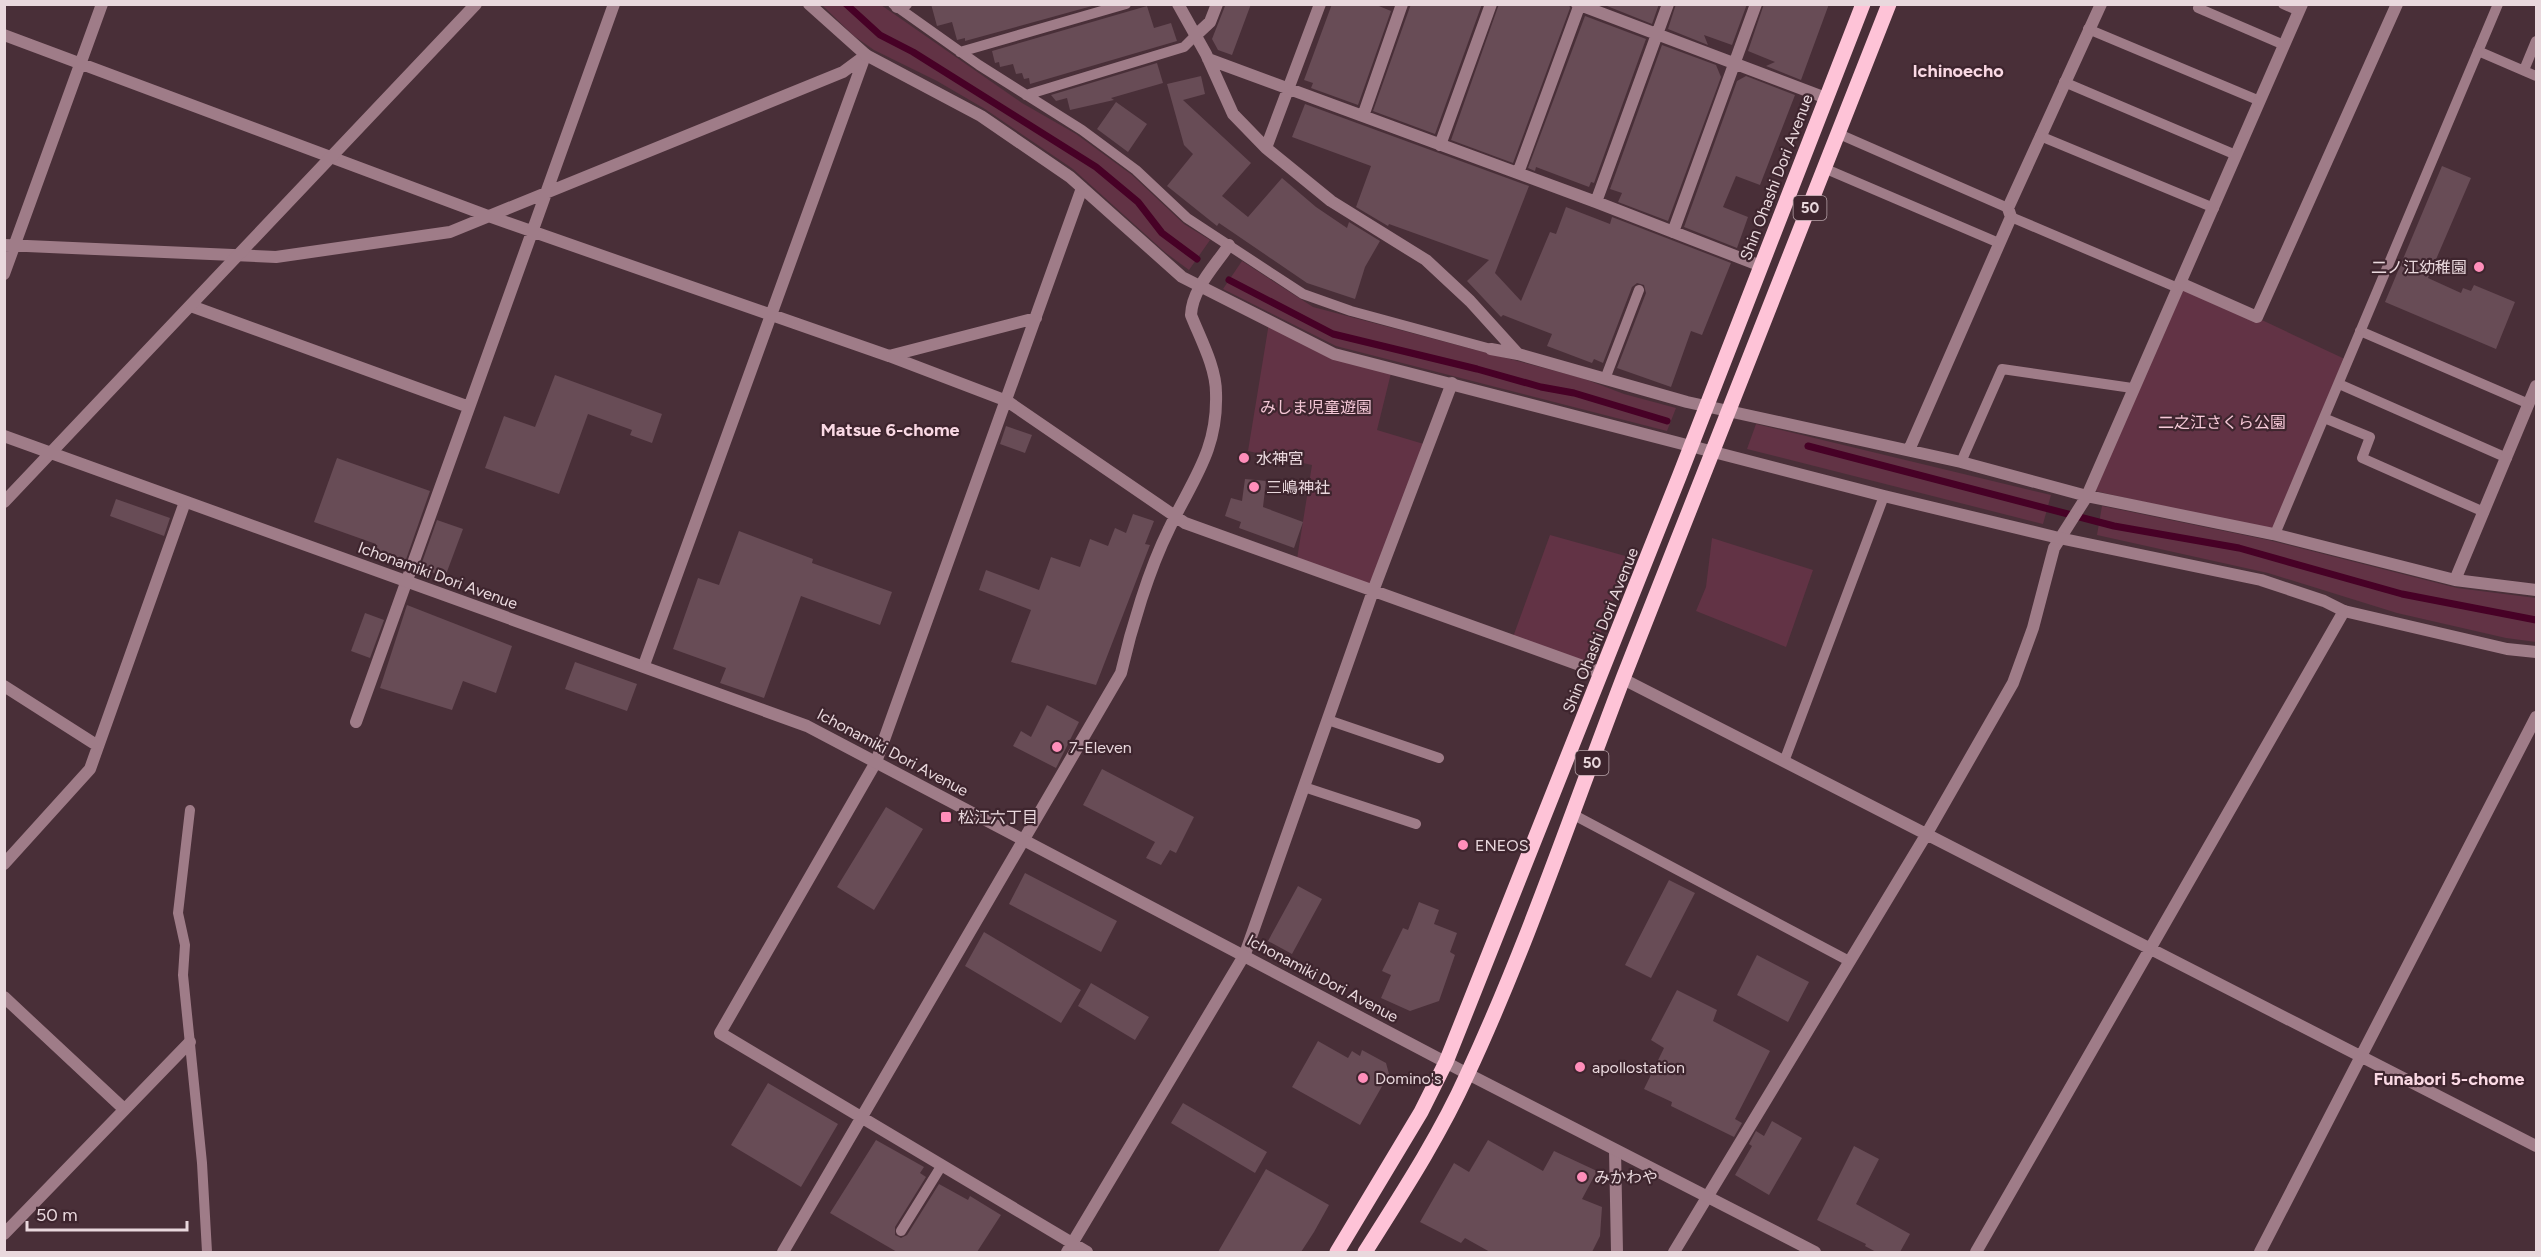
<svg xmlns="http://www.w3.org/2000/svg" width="2541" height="1257" font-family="Figtree,'Noto Sans JP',sans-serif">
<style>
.green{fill:#623345}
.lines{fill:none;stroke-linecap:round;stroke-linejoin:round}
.stream{stroke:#470126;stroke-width:7}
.building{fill:#684c56}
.service{stroke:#9f7c88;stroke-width:10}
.minor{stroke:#9f7c88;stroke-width:12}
.tertiary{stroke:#9f7c88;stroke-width:12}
.primary{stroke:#fec3d7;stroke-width:15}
.poi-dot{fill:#ff8eba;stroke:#3e252e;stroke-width:2}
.labels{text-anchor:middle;stroke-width:4.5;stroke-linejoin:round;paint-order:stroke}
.shield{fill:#3e252e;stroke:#b6a2a8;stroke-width:1.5}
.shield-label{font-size:15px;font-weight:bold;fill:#e9d8dd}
.street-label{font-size:16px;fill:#e9d8dd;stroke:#3e252e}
.poi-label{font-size:16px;fill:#e9d8dd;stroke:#3e252e;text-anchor:start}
.park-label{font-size:16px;fill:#f5c8d7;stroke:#3e252e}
.neighbourhood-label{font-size:18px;font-weight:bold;fill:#fad9e4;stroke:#3e252e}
</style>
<rect width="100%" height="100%" fill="#492f38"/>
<path class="green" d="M 822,5 L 881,5 L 1022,103 L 1076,134 L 1132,175 L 1184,224 L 1210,240 L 1189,270 L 1166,253 L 1073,169 L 985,109 L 937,81 L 874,50 L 854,36 Z
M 1242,261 L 1313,307 L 1582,378 L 1624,394 L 1676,408 L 1667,431 L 1336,346 L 1223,289 Z
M 2185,284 L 2349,361 L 2275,532 L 2091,490 Z
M 1269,323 L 1350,360 L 1392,369 L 1377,430 L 1427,445 L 1371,588 L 1297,559 L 1312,465 L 1248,451 Z
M 1756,424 L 2051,495 L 2043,524 L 1747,449 Z
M 2102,506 L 2268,540 L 2457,588 L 2536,598 L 2536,642 L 2506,638 L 2397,613 L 2268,573 L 2097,535 Z
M 1550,535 L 1629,557 L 1589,664 L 1513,637 Z
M 1712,538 L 1813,570 L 1786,647 L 1696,611 L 1706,587 Z"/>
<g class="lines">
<path class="stream" d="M 846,4 L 880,35 L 913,52 L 1096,167 L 1138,202 L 1162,233 L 1197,259
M 1229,280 L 1333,334 L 1477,369 L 1541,387 L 1574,393 L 1667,421
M 1808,446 L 2114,526 L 2239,548 L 2402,594 L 2536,620"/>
</g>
<path class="building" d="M 931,4 L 1092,4 L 1092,6 L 965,41 L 965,38 L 957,40 L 952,22 L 937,26 Z
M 1230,4 L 1251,4 L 1232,55 L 1218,50 L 1212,39 L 1225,6 Z
M 1332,4 L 1374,4 L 1391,11 L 1358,105 L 1311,88 L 1313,83 L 1304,80 Z
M 1411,4 L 1482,4 L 1435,134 L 1373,111 Z
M 1499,4 L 1569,4 L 1570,8 L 1513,163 L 1451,140 Z
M 1602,4 L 1659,4 L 1652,24 Z
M 1676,4 L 1747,4 L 1732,45 L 1704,35 L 1708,45 L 1668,29 Z
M 1764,4 L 1829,4 L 1801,80 L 1766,66 L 1775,62 L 1748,51 Z
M 1147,6 L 1154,28 L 1171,23 L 1177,41 L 1030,84 L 1029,78 L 1024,79 L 1022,73 L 1016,74 L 1013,64 L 1000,67 L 999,62 L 995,63 L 992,51 Z
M 1585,16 L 1646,39 L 1594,183 L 1591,182 L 1589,187 L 1536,167 L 1535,171 L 1528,168 Z
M 1662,45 L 1716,65 L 1721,77 L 1668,221 L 1618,202 L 1622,193 L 1610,189 Z
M 1157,63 L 1163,83 L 1111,98 L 1114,100 L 1070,110 L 1067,98 L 1056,101 L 1051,95 Z
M 1201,76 L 1205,94 L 1183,100 L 1251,163 L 1222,196 L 1248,217 L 1282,178 L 1316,207 L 1347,228 L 1349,222 L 1380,241 L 1365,267 L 1355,299 L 1307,283 L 1219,223 L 1217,226 L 1167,186 L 1193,154 L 1184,145 L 1167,84 Z
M 1746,76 L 1795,95 L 1760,185 L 1736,176 L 1723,207 L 1748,217 L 1737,248 L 1684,227 L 1737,81 Z
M 1116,102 L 1147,124 L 1128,152 L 1097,129 Z
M 1305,104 L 1529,186 L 1495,273 L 1521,301 L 1550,232 L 1556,234 L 1566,207 L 1610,224 L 1612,217 L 1731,263 L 1702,335 L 1691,331 L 1671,387 L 1617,368 L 1646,293 L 1644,285 L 1637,283 L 1632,287 L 1603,363 L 1594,359 L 1592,363 L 1547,346 L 1552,334 L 1503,315 L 1501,317 L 1467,281 L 1489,260 L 1389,224 L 1388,226 L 1356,207 L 1371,166 L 1292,137 Z
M 2442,166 L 2471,178 L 2428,278 L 2461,293 L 2463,288 L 2471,291 L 2474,285 L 2515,302 L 2496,349 L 2385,302 Z
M 555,375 L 662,414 L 652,443 L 630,435 L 632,430 L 588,414 L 559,494 L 485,468 L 504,416 L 535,427 Z
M 1006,426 L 1032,435 L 1025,453 L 1000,444 Z
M 337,458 L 430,491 L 403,568 L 372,556 L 376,544 L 314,522 Z
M 1245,479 L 1266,481 L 1263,507 L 1303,522 L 1294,548 L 1239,528 L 1241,522 L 1225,516 L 1231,498 L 1242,501 Z
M 116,499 L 170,518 L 164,536 L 110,516 Z
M 1133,514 L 1154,521 L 1145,544 L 1150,545 L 1096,685 L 1011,662 L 1031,610 L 979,590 L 986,570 L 1039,590 L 1051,557 L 1080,567 L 1090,539 L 1108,546 L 1115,528 L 1126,533 Z
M 437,520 L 463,529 L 445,577 L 420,568 Z
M 739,531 L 813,559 L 812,563 L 892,592 L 880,625 L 801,596 L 764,698 L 720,683 L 726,668 L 673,649 L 698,578 L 719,585 Z
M 407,605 L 512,646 L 496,693 L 463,681 L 452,710 L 380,688 Z
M 365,613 L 384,620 L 370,658 L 351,651 Z
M 575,662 L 637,684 L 627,711 L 565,689 Z
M 1047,705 L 1079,722 L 1056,768 L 1013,746 L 1021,731 L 1031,737 Z
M 1102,769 L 1194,817 L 1176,853 L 1170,850 L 1161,865 L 1146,858 L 1155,842 L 1083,805 Z
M 886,807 L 923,829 L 874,910 L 837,887 Z
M 1025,873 L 1117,921 L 1101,952 L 1009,904 Z
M 1669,880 L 1695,893 L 1651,978 L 1625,965 Z
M 1298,886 L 1322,899 L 1292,954 L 1268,941 Z
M 1419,902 L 1439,910 L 1434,924 L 1457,933 L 1450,952 L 1455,955 L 1439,1001 L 1410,1011 L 1381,998 L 1391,975 L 1382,971 L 1403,928 L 1408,930 Z
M 984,932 L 1081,990 L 1061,1023 L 965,966 Z
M 1757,955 L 1809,982 L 1788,1022 L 1737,995 Z
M 1091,983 L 1149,1017 L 1135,1040 L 1078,1006 Z
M 1677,990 L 1717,1010 L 1713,1021 L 1770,1051 L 1735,1119 L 1742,1123 L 1734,1137 L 1671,1106 L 1672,1102 L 1644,1089 L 1664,1048 L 1651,1040 Z
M 1318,1041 L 1348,1058 L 1352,1051 L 1360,1056 L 1362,1050 L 1386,1063 L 1389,1074 L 1360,1125 L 1292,1087 Z
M 768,1083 L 838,1124 L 801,1187 L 731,1145 Z
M 1183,1103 L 1267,1152 L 1255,1173 L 1171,1123 Z
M 1772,1121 L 1802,1138 L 1769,1195 L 1735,1175 L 1752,1146 L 1749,1144 L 1756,1131 L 1764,1136 Z
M 876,1140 L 924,1167 L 920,1173 L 926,1177 L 895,1227 L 895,1235 L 901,1238 L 907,1235 L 939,1184 L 968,1200 L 970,1196 L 1001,1215 L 977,1252 L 897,1252 L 830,1213 Z
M 1488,1140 L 1543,1171 L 1554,1151 L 1597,1171 L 1582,1199 L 1602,1207 L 1600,1236 L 1592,1252 L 1490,1252 L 1465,1238 L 1461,1243 L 1420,1222 L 1454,1163 L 1469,1172 Z
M 1854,1146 L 1879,1159 L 1856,1204 L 1910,1234 L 1900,1252 L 1876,1252 L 1865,1246 L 1866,1244 L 1817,1220 Z
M 1266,1169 L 1329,1205 L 1314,1232 L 1301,1252 L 1218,1252 Z"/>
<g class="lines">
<path class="service" d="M 893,4 L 979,65 L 1082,130 L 1136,170 L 1187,218 L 1303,294 L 1351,311 L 1491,349
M 2283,4 L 2299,11
M 2198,8 L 2284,45
M 2088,29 L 2260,101
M 2478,51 L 2536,76
M 960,52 L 1126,4
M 2524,70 L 2536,41
M 2064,82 L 2236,155
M 1026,95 L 1184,47 L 1195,36
M 1839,134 L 2008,208
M 2040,136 L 2214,208
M 1826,169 L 1999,243
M 2011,217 L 2178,288
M 2360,331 L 2529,404
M 1605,379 L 1639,290
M 2339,384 L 2507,458
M 2324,418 L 2370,437 L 2362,458 L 2484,512
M 1961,462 L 2002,369 L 2132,388
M 2275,534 L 2498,4
M 1328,720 L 1439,758
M 1785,759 L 1884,496
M 1304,787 L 1416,824
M 190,810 L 178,913 L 185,945 L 183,975 L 202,1163 L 207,1252
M 1574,815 L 1849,961
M 901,1231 L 942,1165"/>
<path class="minor" d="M 1178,4 L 1206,54 L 1233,114 L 1266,148 L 1331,201 L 1426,260 L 1470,301 L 1518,354 L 1687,402 L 1961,462 L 2087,496 L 2273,534 L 2455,580 L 2536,590
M 1577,4 L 1826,98
M 897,7 L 906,4
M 4,35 L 491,217 L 889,356 L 1007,401 L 1185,523 L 1602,673
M 1195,36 L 1210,22 L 1217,4
M 1208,59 L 1596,202 L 1761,266
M 1363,116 L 1402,4
M 1440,145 L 1491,4
M 1266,148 L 1320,4
M 1518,173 L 1580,4
M 1082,188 L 876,762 L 720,1033 L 1087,1252
M 1596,202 L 1668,4
M 1673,232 L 1756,4
M 4,245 L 276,257 L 450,232 L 843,72 L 866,55
M 4,274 L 102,4
M 2180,283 L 2257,317 L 2397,4
M 191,306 L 469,407
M 1491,349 L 1518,354
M 889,356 L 1036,318
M 1909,450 L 2011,217 L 2008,208 L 2101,4
M 2455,580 L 2536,386
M 644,665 L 865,56
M 1623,679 L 2536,1146
M 4,686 L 98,746
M 356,722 L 614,4
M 4,864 L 90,769 L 185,502
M 4,997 L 124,1109
M 1615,1150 L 1617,1252
M 4,1234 L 190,1042
M 783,1252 L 1121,673 C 1131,629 1149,569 1169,529 C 1192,480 1218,451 1216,393 C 1216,367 1200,338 1191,315 C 1192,289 1215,266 1229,245
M 1067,1252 L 1245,954 L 1373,591 L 1452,383
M 1674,1252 L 1926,835 L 2013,683 L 2033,628 L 2054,548 L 2087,496 L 2302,4
M 1976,1252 L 2344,611
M 2260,1252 L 2536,717"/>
<path class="tertiary" d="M 809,4 L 866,55 L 981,116 L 1070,177 L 1182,277 L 1334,354 L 1884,496 L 2059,538 L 2261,580 L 2324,601 L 2344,611 L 2507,649 L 2536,652
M 4,436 L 807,726 L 1468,1074 L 1815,1252
M 4,502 L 476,4"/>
<path class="primary" d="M 1337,1252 L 1421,1112 L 1446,1062 L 1679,477 L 1863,4
M 1365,1252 C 1401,1195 1439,1137 1467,1075 C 1527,946 1573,809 1624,676 C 1712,452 1802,229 1889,4"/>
</g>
<g class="poi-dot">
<circle cx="2479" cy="267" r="6"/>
<circle cx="1244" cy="458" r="6"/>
<circle cx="1254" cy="487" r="6"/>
<circle cx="1057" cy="747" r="6"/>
<rect x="940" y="811" width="12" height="12" rx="3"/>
<circle cx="1463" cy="845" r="6"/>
<circle cx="1580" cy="1067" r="6"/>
<circle cx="1363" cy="1078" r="6"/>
<circle cx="1582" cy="1177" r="6"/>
</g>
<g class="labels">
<g class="shield">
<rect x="1793.5" y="196" width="33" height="24" rx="4.5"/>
<rect x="1575.5" y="751" width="33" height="24" rx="4.5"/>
</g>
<g class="shield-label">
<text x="1810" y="213">50</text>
<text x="1592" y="768">50</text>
</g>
<g class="street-label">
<text transform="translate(1776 177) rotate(-69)" y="6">Shin Ohashi Dori Avenue</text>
<text transform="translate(438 575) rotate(20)" y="6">Ichonamiki Dori Avenue</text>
<text transform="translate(1600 630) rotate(-68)" y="6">Shin Ohashi Dori Avenue</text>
<text transform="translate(893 752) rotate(28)" y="6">Ichonamiki Dori Avenue</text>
<text transform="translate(1323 978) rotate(28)" y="6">Ichonamiki Dori Avenue</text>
</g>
<g class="poi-label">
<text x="2467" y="273" text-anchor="end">二ノ江幼稚園</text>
<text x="1256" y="464">水神宮</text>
<text x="1266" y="493">三嶋神社</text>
<text x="1069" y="753">7-Eleven</text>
<text x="958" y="823">松江六丁目</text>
<text x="1475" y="851">ENEOS</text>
<text x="1592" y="1073">apollostation</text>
<text x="1375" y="1084">Domino's</text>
<text x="1594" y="1183">みかわや</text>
</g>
<g class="park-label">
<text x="1316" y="413">みしま児童遊園</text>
<text x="2222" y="428">二之江さくら公園</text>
</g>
<g class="neighbourhood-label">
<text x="1958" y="77">Ichinoecho</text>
<text x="890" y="436">Matsue 6-chome</text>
<text x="2449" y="1085">Funabori 5-chome</text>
</g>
</g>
<rect width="2541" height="1257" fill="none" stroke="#e9d8dd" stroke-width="12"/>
<path d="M27 1221v9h160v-9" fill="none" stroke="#e9d8dd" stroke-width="3"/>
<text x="36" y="1221" font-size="18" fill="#e9d8dd" stroke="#3e252e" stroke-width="4.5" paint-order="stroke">50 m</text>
</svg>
